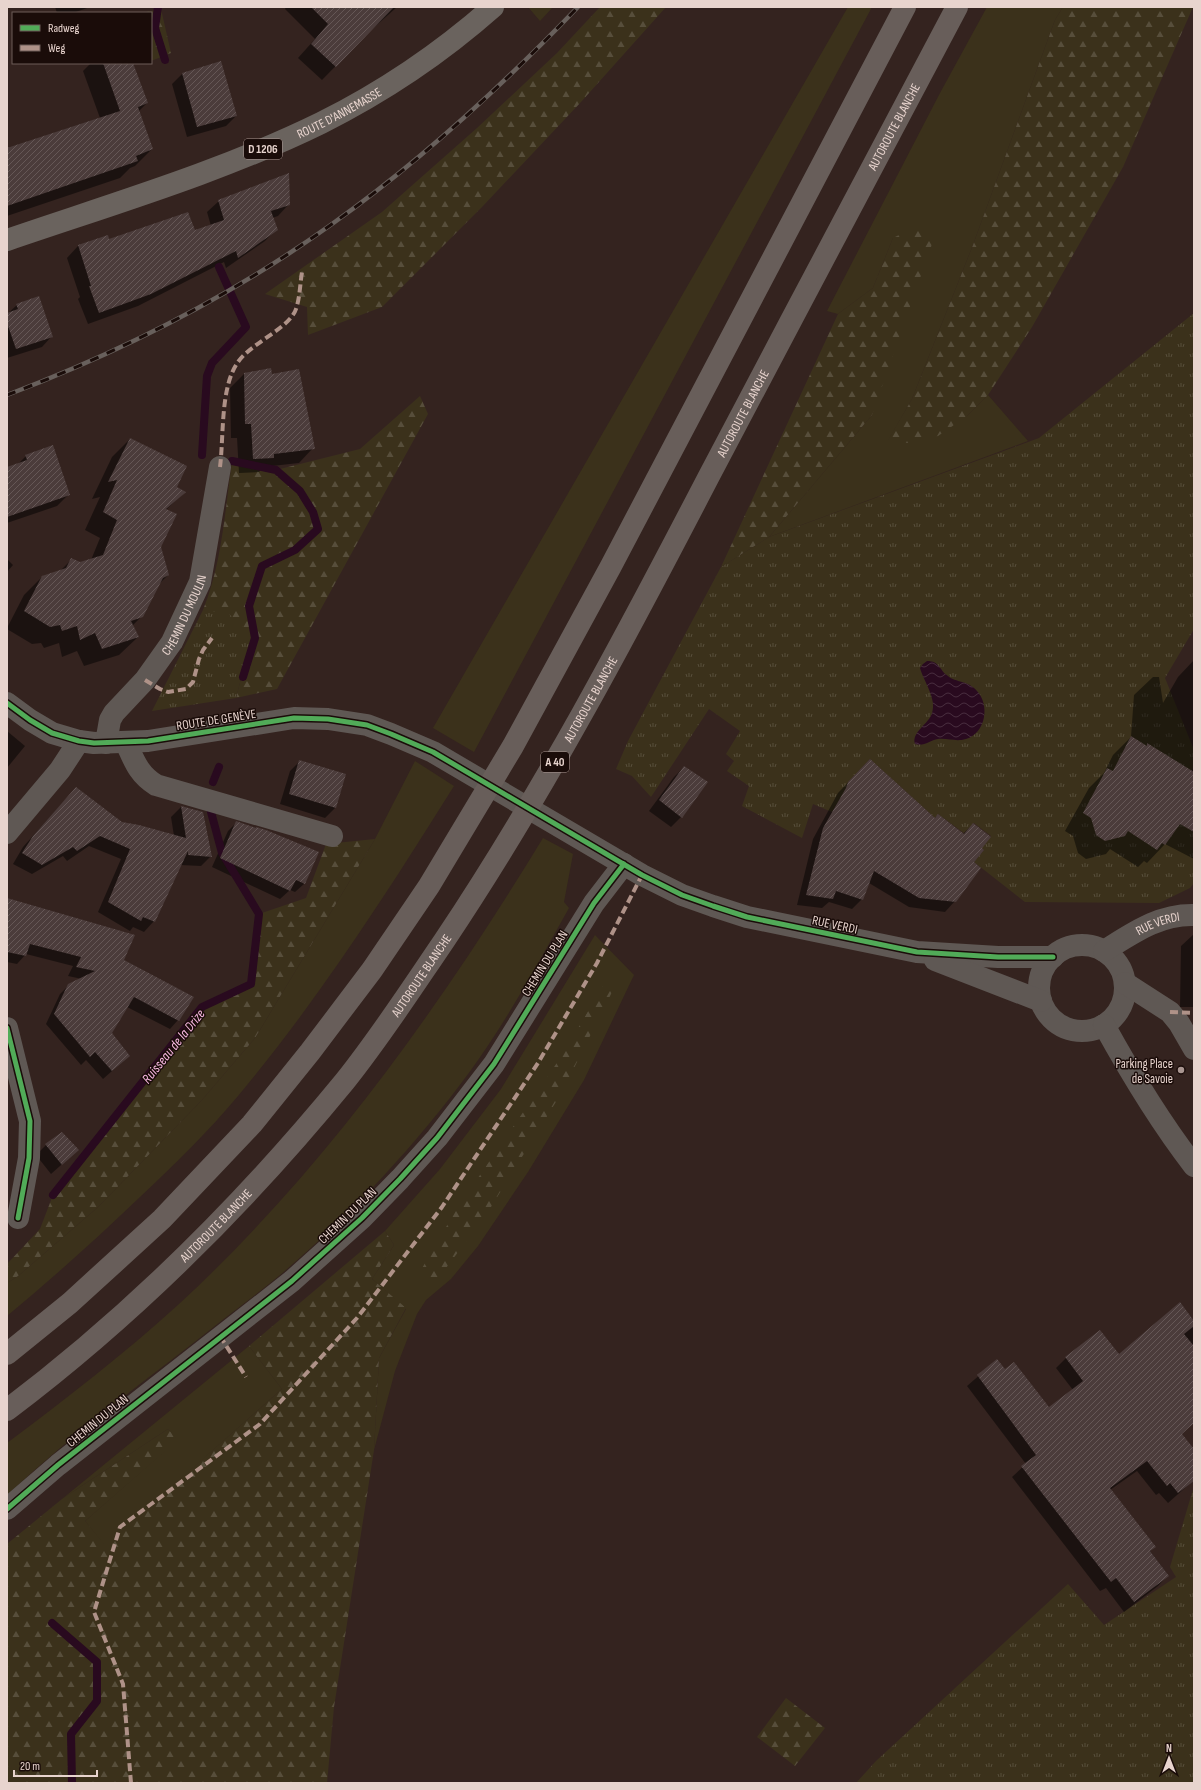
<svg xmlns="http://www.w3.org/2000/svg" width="1201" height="1790" font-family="'Sofia Sans Condensed',sans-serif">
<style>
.green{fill:#3b311b}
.forest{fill:url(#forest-firs)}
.park{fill:url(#park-tufts)}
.water{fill:url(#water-waves)}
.shadow{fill:#0007}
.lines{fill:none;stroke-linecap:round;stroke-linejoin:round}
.stream{stroke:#290a1f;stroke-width:8}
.building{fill:url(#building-hatch)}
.minor{stroke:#5f5854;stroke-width:22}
.major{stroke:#6a635e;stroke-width:22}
.highway{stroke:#685e5a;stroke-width:22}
.rail-casing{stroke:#68605c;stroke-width:4.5}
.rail{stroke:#1a0c09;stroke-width:3;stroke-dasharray:9;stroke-linecap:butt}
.quiet{stroke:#af9288;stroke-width:4;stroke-dasharray:8 4;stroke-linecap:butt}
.cycleway-casing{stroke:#1a0c09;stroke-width:8}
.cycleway{stroke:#51ab58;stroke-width:5}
.poi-dot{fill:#a99691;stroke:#1a0c09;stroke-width:1.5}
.labels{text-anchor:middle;stroke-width:3;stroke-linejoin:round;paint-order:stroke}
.shield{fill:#1a0c09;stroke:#aa9893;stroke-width:1}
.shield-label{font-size:12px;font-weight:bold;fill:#e8d4ce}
.street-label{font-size:13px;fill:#e8d4ce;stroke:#1a0c09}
.poi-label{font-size:13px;fill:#e8d4ce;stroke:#1a0c09;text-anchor:end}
.water-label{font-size:14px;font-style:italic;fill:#fab9e3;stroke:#1a0c09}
</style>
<defs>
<pattern id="forest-firs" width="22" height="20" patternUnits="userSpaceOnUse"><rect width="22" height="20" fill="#3b311b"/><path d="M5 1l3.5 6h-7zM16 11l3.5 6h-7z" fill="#574e3b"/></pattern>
<pattern id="park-tufts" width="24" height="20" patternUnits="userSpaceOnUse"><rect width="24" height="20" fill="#3b311b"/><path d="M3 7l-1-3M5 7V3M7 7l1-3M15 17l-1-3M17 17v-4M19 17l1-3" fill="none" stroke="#574e3b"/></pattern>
<pattern id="water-waves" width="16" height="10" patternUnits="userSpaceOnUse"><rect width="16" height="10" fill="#290a1f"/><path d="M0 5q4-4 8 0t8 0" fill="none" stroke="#482d3e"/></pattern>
<pattern id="building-hatch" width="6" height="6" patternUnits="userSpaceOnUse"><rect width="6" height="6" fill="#4b3c3b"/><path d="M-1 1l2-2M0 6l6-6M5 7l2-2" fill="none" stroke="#655756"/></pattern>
</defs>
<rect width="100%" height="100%" fill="#34231f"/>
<path class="green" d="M 528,7 L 553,7 L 540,21 Z
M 848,7 L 872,7 L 474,752 L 433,728 Z
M 987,7 L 1063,7 L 1055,20 L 973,245 L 912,399 L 888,441 L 892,442 L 967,416 L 988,395 L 1028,441 L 769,537 L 872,415 L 893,238 L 873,288 L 838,314 L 827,311 L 940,93 Z
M 415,761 L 454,786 C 387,893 319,999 238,1096 C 208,1132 174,1165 140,1197 C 97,1238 53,1278 7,1316 L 7,1283 L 18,1276 L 98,1207 L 201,1101 L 255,1038 L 375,839 Z
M 543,838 L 573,854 L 564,902 L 569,908 C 538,963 508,1019 471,1070 C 416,1145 351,1215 280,1275 C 262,1290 243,1304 225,1318 C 152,1376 75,1431 7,1495 L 7,1443 C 66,1399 124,1354 179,1304 C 324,1170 440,1007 543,838 Z
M 595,935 L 634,975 L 584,1080 L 528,1172 L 478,1246 L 451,1279 L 426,1300 L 417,1314 L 395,1371 L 374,1450 L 379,1358 L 406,1309 L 372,1279 L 394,1245 L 385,1231 L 440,1169 L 501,1089 Z
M 249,1346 L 282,1389 L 105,1546 L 85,1521 L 177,1440 L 168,1429 L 62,1499 Z"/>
<path class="forest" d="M 600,7 L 666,7 L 581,102 L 482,207 L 382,307 L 308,335 L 307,307 L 265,294 L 382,212 L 477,128 L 557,53 Z
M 1063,7 L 1193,7 L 1123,167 L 1032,327 L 988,395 L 967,416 L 938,436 L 909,443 L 887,442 L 912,399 L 973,245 L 1055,20 Z
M 161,9 L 171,53 L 151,61 L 151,13 L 141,13 Z
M 938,227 L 872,415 L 769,537 L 721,567 L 838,314 L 873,288 L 893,238 L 911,229 Z
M 420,396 L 428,414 L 277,689 L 236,698 L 252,636 L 203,610 C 222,563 225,511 232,461 L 276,470 L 360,449 Z
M 375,839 L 255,1038 L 201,1101 L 98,1207 L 18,1276 L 7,1283 L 7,1264 L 40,1229 L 53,1195 L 202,1007 L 251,984 L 259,914 L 306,898 L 326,844 Z
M 604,984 L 613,990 L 562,1092 L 486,1215 L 434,1284 L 417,1277 L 456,1210 L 563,1054 Z
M 385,1231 L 394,1245 L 372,1279 L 406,1308 L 379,1358 L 374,1450 L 334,1707 L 327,1783 L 7,1783 L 7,1544 L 62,1499 L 168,1429 L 178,1440 L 85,1521 L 105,1545 L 282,1389 L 249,1346 Z
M 786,1698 L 825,1728 L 795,1766 L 757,1737 Z"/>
<path class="park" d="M 1194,313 L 1194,629 L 1165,678 L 1194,750 L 1194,768 L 1186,775 L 1194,787 L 1194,883 L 1190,888 L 1159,903 L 1025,902 L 974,862 L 984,850 L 982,848 L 991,836 L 974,823 L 964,833 L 938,814 L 935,818 L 870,759 L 848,782 L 844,795 L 843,794 L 832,812 L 813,804 L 802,838 L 742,806 L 749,786 L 727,771 L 734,761 L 726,754 L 740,731 L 709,709 L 651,797 L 632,776 L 616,769 L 628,741 L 721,567 L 769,537 L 1039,438 Z
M 203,610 L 229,614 L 252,636 L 236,698 L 152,711 Z
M 1194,1486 L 1194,1783 L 856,1783 L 876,1761 L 1068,1584 L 1104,1625 L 1176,1577 L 1170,1567 Z"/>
<path class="water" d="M 927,661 C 940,661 939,670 948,676 C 956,683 968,680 977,691 C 990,705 986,733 966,739 C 956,742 948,738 938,739 C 930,740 924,747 915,744 C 911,732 929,724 932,713 C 937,699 924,682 920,668 L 923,664 Z"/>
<path class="shadow" d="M 55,7 L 90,7 L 73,13 L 57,13 Z
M 286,7 L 397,7 L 369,32 L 322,80 L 298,58 L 315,39 L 285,9 Z
M 91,63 L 132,63 L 147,103 L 139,111 L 152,149 L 135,166 L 130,168 L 120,178 L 7,216 L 7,149 L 100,118 L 83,71 Z
M 182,74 L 236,116 L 226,126 L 187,137 L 172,84 Z
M 219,201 L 289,204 L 278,216 L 272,218 L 276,229 L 265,241 L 226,268 L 224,262 L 138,306 L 88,324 L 78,299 L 80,297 L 67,258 L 78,246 L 107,236 L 109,241 L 194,231 L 211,226 L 207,212 Z
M 17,305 L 52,336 L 42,347 L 7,358 L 7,314 Z
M 244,374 L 271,375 L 313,448 L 299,463 L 263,467 L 259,472 L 239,473 L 237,438 L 231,438 L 230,388 Z
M 130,439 L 175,487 L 184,492 L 166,510 L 160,547 L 168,575 L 159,584 L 142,616 L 132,626 L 138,637 L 119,655 L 84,666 L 77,651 L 62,657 L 59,643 L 44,648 L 41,643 L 32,644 L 7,629 L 7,628 L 24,595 L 42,577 L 60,571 L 71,560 L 80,563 L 91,560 L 100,538 L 85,530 L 100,497 L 92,499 L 112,457 Z
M 26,456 L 68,495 L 57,506 L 7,523 L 7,468 L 18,464 Z
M 7,559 L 13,565 L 7,572 Z
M 1194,660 L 1194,859 L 1165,844 L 1147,863 L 1144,861 L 1138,867 L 1110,849 L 1106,854 L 1086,859 L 1078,853 L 1073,836 L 1065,831 L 1089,788 L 1104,773 L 1113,755 L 1131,737 L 1134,695 L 1153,677 L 1159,677 L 1163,703 L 1178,677 Z
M 7,731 L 25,746 L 7,768 Z
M 300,761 L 335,808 L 325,818 L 280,804 L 290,771 Z
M 684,767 L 681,817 L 671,827 L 649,811 L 674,777 Z
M 860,770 L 934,819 L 938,815 L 963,834 L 973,824 L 981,848 L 955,901 L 945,912 L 909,907 L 869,883 L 862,899 L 852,909 L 829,902 L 822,908 L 797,905 L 813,839 L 838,793 Z
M 76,788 L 122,823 L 174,836 L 171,817 L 181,807 L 202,812 L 211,856 L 201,866 L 180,865 L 154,921 L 144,932 L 133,927 L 130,931 L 98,912 L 121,859 L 89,846 L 67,861 L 63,856 L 32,874 L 13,864 L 23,847 Z
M 237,822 L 304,884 L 295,892 L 290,890 L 280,899 L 212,867 L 228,831 Z
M 7,899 L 122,960 L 178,1020 L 170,1029 L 127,1007 L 110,1033 L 129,1056 L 103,1079 L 86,1060 L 81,1065 L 46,1024 L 60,994 L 69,985 L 82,979 L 68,976 L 73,966 L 26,954 L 17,964 L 7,962 Z
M 1194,934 L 1194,1007 L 1180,1007 L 1181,946 Z
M 46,1145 L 78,1150 L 51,1174 L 36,1155 Z
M 1194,1322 L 1194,1395 L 1181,1434 L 1194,1451 L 1194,1480 L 1168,1503 L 1159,1493 L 1156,1495 L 1137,1471 L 1110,1490 L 1154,1547 L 1150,1551 L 1168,1575 L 1158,1586 L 1124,1612 L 1106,1588 L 1100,1591 L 1012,1477 L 1026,1464 L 967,1386 L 997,1360 L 1005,1371 L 1049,1408 L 1073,1390 L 1056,1368 L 1066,1358 L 1118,1356 Z"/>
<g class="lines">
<path class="stream" d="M 158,7 L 155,28 L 165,60
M 202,455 L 207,376 L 212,363 L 246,327 L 219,267
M 232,461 L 276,470 L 300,491 L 313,512 L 318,529 L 295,550 L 262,566 L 249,606 L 255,638 L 243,677
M 213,782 L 219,767
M 53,1195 L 202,1007 L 251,984 L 259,914 L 222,853 L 211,812
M 52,1623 L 97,1662 L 97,1701 L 71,1734 L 72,1783"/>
</g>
<path class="building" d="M 311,7 L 394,7 L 336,67 L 311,44 L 328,24 Z
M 221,61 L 237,116 L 197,127 L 182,73 Z
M 103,63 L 133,63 L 148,103 L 138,107 L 153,149 L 136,156 L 138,161 L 7,206 L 7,148 L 120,111 Z
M 289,173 L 290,205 L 271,211 L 278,230 L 238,258 L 236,251 L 151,294 L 99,313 L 89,286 L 91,286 L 78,245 L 108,235 L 109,239 L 188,212 L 195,230 L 224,220 L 218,200 Z
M 39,296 L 53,337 L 16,349 L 7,323 L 7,313 L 18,309 L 16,304 Z
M 271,368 L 272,374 L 299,369 L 315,449 L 274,454 L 274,458 L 253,459 L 251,424 L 245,424 L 244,373 Z
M 130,438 L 187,466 L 177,487 L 186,492 L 166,509 L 177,514 L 161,547 L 169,575 L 163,578 L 143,617 L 131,621 L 139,637 L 102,649 L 95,633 L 80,640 L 77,626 L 62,631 L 60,625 L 50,627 L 24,611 L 42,576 L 66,568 L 71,558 L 80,562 L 103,555 L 117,520 L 103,512 L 117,480 L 108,482 Z
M 53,445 L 70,495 L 7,517 L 7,467 L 27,460 L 25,455 Z
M 1131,736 L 1147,746 L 1147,743 L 1194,772 L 1194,832 L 1180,824 L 1165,845 L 1162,843 L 1157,850 L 1128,831 L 1125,836 L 1105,841 L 1096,835 L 1091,818 L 1083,813 L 1107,768 L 1113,771 Z
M 870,759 L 935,818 L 938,814 L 964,834 L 973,823 L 991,837 L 982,848 L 984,850 L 974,862 L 981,868 L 956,902 L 919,898 L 874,871 L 863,900 L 836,891 L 833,899 L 806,895 L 823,828 L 846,788 L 848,782 Z
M 299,760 L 346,774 L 336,808 L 289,794 Z
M 684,766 L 708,782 L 682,818 L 659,800 Z
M 76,787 L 122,822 L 139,825 L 186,838 L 181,806 L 203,812 L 212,857 L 188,855 L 188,851 L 155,922 L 143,917 L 141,921 L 108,902 L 130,849 L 100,836 L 77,851 L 73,847 L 42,865 L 22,853 L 33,836 Z
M 236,821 L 256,828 L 256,827 L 266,830 L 319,852 L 305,884 L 296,880 L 290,891 L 220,858 Z
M 7,898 L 135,935 L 124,960 L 194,997 L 179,1021 L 134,997 L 112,1033 L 130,1056 L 112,1071 L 95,1052 L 90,1057 L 54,1014 L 68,984 L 95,971 L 76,967 L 81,957 L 30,944 L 26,956 L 7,952 Z
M 62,1132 L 79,1150 L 62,1165 L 45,1144 Z
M 1180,1302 L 1194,1321 L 1194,1326 L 1184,1334 L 1194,1346 L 1194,1423 L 1182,1434 L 1194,1449 L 1194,1481 L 1178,1493 L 1170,1483 L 1167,1486 L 1147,1461 L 1110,1488 L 1156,1547 L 1150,1551 L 1169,1576 L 1134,1602 L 1116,1578 L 1111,1582 L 1021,1466 L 1036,1455 L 977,1375 L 997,1359 L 1005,1369 L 1014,1362 L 1049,1407 L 1083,1381 L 1065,1357 L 1100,1330 L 1119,1354 Z"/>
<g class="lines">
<g class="minor">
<path d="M 7,703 L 30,720 L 52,733 L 79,741 L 94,743 L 148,741 L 294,718 L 328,719 L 367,725 L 391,734 L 433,752 L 642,875 L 682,895 L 713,906 L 747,917 L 917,952 L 998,957 L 1053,957"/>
<path id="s1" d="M 106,743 L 110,720 L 114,713 L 145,680 L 172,642 L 200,582 L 220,467"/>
<path d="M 126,743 C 134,760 138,774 156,785 L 332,836"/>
<path d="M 7,833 L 60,770 L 79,741"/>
<circle cx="1082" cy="988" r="43"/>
<path id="s2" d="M 1104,951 C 1133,933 1159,914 1194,915"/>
<path d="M 935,960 L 1041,1001"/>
<path d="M 1125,983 L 1170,1012 L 1179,1023 L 1194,1049"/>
<path d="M 1104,1025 C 1131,1074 1160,1122 1194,1166"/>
<path d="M 7,1028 L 30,1121 L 29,1158 L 18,1218"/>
<path d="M 7,1509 L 58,1465 L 292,1281 L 362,1218 L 400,1179 L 437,1138 L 494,1064 L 594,903 L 624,864"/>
</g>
<path class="major" id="s3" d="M 7,240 C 112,204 221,172 321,123 C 383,92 441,53 493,7"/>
<g class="highway">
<path d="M 7,1354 L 70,1303 L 162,1219 L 252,1124 L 310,1052 L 372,970 L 429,886 L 513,746 L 611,566 L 905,7"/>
<path id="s4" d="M 7,1410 C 133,1315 245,1203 345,1081 C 381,1036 412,988 444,941 C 543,793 626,636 708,478 C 791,321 873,164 957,7"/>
</g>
<g class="rail-casing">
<path id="rail" d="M 7,395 C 121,352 233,295 332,224 C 421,161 502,86 578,7"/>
</g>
<use href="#rail" class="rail"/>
<path class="quiet" d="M 220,467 C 224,436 220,387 238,362 C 251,343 290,328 296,309 C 300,297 300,284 302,272
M 145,680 L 160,689 L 168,692 L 186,689 L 193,682 L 199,659 L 203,650 L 212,638
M 1170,1012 L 1194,1013
M 220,1336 L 246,1377
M 131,1783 L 123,1684 L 94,1612 L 120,1527 L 260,1424 L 357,1318 L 442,1207 L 538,1063 L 597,963 L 642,875"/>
<g class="cycleway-casing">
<path id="cycleway" d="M 7,703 L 30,720 L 52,733 L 79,741 L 94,743 L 148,741 L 294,718 L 328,719 L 367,725 L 391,734 L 433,752 L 642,875 L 682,895 L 713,906 L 747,917 L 917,952 L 998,957 L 1053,957
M 7,1028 L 30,1121 L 29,1158 L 18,1218
M 7,1509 L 58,1465 L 292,1281 L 362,1218 L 400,1179 L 437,1138 L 494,1064 L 594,903 L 624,864"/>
</g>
<use href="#cycleway" class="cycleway"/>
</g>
<circle class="poi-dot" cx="1181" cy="1070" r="4"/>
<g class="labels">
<g class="shield">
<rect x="244" y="139" width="38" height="20" rx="3"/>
<rect x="541" y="752" width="28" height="20" rx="3"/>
</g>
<g class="shield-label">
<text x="263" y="153">D 1206</text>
<text x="555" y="766">A 40</text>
</g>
<g class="street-label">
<text dy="5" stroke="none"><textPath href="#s3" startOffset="356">ROUTE D'ANNEMASSE</textPath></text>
<text dy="5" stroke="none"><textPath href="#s4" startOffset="1575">AUTOROUTE BLANCHE</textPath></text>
<text dy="5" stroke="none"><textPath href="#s4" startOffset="1251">AUTOROUTE BLANCHE</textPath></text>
<text dy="5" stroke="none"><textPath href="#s1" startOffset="153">CHEMIN DU MOULIN</textPath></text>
<text dy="5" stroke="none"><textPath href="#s4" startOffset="927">AUTOROUTE BLANCHE</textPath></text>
<text transform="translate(216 719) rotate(-9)" y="5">ROUTE DE GENÈVE</text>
<text transform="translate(835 924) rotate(12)" y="5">RUE VERDI</text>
<text dy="5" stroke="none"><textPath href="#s2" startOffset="61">RUE VERDI</textPath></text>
<text transform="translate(544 963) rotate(-58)" y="5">CHEMIN DU PLAN</text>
<text dy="5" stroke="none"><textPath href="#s4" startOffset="603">AUTOROUTE BLANCHE</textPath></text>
<text transform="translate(347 1215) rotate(-44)" y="5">CHEMIN DU PLAN</text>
<text dy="5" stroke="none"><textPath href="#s4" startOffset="279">AUTOROUTE BLANCHE</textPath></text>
<text transform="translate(97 1420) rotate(-39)" y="5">CHEMIN DU PLAN</text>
</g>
<g class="poi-label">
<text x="1173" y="1068">Parking Place<tspan x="1173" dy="15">de Savoie</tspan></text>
</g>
<g class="water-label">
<text transform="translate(173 1046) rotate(-51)" y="5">Ruisseau de la Drize</text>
</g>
</g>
<rect width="1201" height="1790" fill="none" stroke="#e8d4ce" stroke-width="16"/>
<rect x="12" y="12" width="140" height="52" fill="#1a0c09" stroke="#6c5c58"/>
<rect x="20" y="25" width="20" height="6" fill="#51ab58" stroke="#6c5c58"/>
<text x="48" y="32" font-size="12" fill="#e8d4ce">Radweg</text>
<rect x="20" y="45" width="20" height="6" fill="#af9288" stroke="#6c5c58"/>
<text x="48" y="52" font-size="12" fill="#e8d4ce">Weg</text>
<g transform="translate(1169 1758)" stroke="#1a0c09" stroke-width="3" paint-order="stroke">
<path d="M0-3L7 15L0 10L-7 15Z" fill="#e8d4ce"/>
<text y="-6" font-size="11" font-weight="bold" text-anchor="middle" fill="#e8d4ce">N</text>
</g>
<path d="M14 1770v6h83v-6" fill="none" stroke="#e8d4ce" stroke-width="2"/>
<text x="20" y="1770" font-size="12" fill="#e8d4ce" stroke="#1a0c09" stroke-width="3" paint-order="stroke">20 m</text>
</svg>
